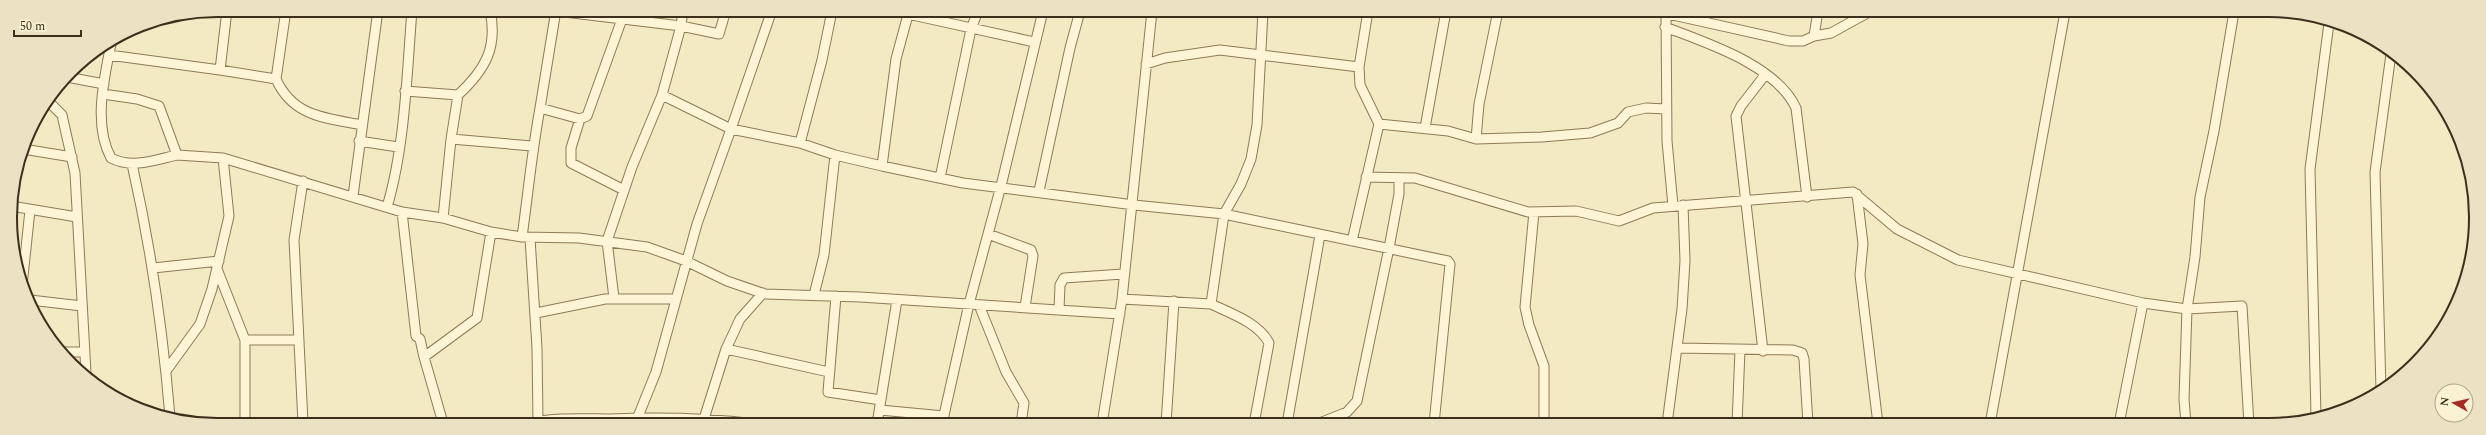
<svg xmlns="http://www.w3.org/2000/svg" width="2486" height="435" font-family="Spectral,serif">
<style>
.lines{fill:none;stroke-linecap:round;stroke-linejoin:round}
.minor-casing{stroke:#8f7a56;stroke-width:11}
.minor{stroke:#fdf5d6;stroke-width:9}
.rim{fill:none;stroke:#3d2f1c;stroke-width:2}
</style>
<rect width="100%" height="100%" fill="#f3e9c2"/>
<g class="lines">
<g class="minor-casing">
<path id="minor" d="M 227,10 L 220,70 L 276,79 C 293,117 326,118 362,125
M 726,10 L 719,34 L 681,26 L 662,95 L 731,129 L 772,10
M 556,11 L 681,26 L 683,10
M 1655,11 L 1789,41 L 1803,41 L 1814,36 L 1818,11
M 908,14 L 1034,42
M 1666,14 L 1667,141 L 1673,206
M 1665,27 C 1707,43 1776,65 1796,108 L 1807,197
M 1814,36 L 1831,33 L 1871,11
M 111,44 C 104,79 93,125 111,158 C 132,169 155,160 177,155
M 109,55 L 220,70
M 1146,64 L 1165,58 L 1220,50 L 1359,67
M 67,77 L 104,84
M 276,79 L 286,10
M 405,91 L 458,95 L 451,139
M 103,94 L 137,99 L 159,106 L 177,155 L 223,158 L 402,212 L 443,218 L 491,232 L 522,237 L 579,238 L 647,247 L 686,261 L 727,281 L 765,294 L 860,297 L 1120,314
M 458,95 C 485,70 498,48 490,10
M 50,103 L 62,115 L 75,173 L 86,373
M 540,108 L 556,10
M 580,119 L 571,148 L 571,163 L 624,190
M 1379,124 L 1448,131 L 1476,139 L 1542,137 L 1590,133 L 1618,123 L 1628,112 L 1646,108 L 1666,109
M 1425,128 L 1446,11
M 1476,139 L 1479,104 L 1498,11
M 359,141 L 398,147
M 800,143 L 822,60 L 832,11
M 23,149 L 72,157
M 132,164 C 151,248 163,332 170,417
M 882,166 L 896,59 L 909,11
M 1366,177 L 1415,178 L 1528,212 L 1576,211 L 1619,221 L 1653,208 L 1853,192 L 1897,229 L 1958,260 L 2143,303 L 2187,309 L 2242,306 L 2249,425
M 940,178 L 971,29 L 978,11
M 303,181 L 294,240 L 303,423
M 1039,191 L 1070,48 L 1080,11
M 1857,194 L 1863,244 L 1860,275 L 1878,424
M 353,196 L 378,10
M 11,206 L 77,217
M 387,207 C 405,147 407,72 412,10
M 402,212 L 416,336 L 420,339 L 424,357
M 1534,212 L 1525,307 L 1529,325 L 1544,366 L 1544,424
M 443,218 L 451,139 L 532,146
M 988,234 L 1031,250 L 1033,256 L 1025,307
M 522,237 C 528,194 532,151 540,108 L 580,119 L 587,116 L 622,19
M 530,238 L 537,348 L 538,421
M 1352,241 L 1379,124 L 1360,85 L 1359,67 L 1368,11
M 153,268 L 219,261
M 217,269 L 245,340 L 245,423
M 22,286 L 30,210
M 814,295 L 824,255 L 835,155
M 836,296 L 828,392 L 881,400
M 614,298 L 607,241 L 632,167 L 662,95
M 1122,299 L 1211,304 L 1224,214 L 1241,184 L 1251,159 L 1257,125 L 1263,11
M 30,300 L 82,306
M 1211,304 C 1230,313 1259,323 1269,343 L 1254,424
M 979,305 L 1006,372 L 1024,403 L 1021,424
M 1059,310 L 1060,285 L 1064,278 L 1123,274
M 536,313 L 605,299 L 676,299
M 245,340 L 298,340
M 1677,348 L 1793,350 L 1802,353 L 1804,359 L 1808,424
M 726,349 L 829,372
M 1763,351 L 1736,116 L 1741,106 L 1765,75
M 60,352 L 85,352
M 166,371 L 200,324 L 212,289 L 229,216 L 223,158
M 2381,389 L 2375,172 L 2391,54
M 880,410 L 944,416
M 2316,416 L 2310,169 L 2329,23
M 703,422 L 726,349 L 740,319 L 763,293
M 443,423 L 424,357 L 477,318 L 491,232
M 529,423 C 556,417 584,419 611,419 C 660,417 707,418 755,424
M 635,424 L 656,372 L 697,224 L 731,129 L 800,143 L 835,155 L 882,166 L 963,183 L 1134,205 L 1224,214 L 1448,261 L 1450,264 L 1434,424
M 877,424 L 897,300
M 942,424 L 969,304 L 1001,186 L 1043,11
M 1102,424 L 1122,299 L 1152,11
M 1166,424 L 1174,301
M 1287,424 L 1320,235
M 1317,424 L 1347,412 L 1357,401 L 1389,248 L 1399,194 L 1399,179
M 1667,424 L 1682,309 L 1685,261 L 1683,205
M 1737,424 L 1740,350
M 1990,424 L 2065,12
M 2119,424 L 2143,303
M 2186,424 L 2184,399 L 2187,309 L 2195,257 L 2200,197 L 2214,131 L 2234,12"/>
</g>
<use href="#minor" class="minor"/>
</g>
<path d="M0 0H2486V435H0ZM217 17H2269A200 200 0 0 1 2469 217V218A200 200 0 0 1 2269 418H217A200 200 0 0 1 17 218V217A200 200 0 0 1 217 17Z" fill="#eae2c3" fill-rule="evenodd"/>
<path class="rim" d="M217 17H2269A200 200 0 0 1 2469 217V218A200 200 0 0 1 2269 418H217A200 200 0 0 1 17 218V217A200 200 0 0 1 217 17Z"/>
<g transform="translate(2454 403) rotate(278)"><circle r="19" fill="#f9f2d2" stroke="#aea489"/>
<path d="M0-3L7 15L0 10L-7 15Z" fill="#a62a1f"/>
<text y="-6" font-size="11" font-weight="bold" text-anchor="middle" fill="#3d2f1c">N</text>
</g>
<path d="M14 30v6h67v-6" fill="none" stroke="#3d2f1c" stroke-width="2"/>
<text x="20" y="30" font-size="12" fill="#3d2f1c" stroke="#f9f2d2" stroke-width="3" paint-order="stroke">50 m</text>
</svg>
